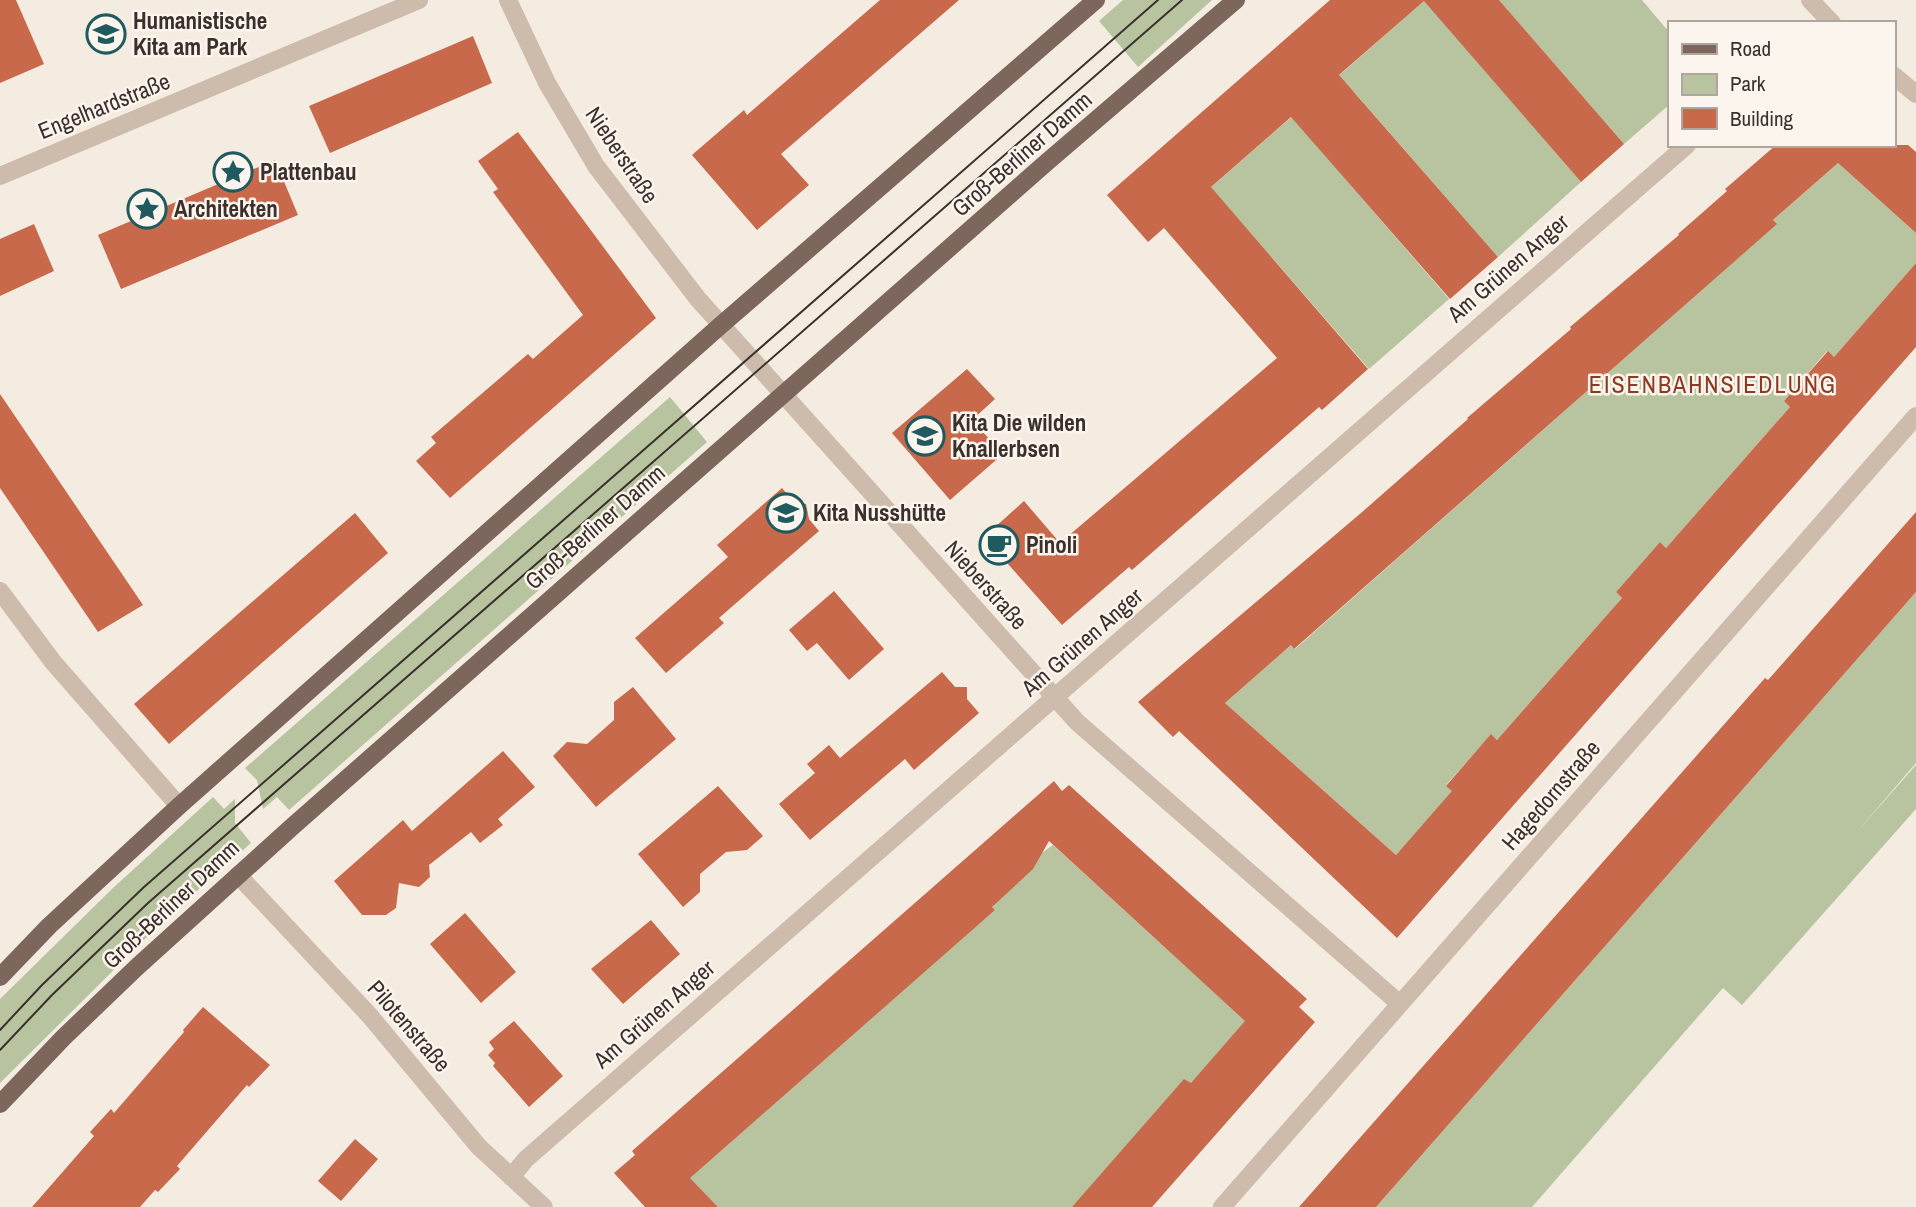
<svg xmlns="http://www.w3.org/2000/svg" width="1916" height="1207" font-family="'Archivo Narrow',sans-serif">
<style>
.green{fill:#b8c4a0}
.building{fill:#c8694b}
.lines{fill:none;stroke-linecap:round;stroke-linejoin:round}
.minor{stroke:#cdbbac;stroke-width:18}
.major{stroke:#7d675c;stroke-width:18}
.tram{stroke:#3b302b;stroke-width:2}
.labels{text-anchor:middle;stroke-width:5;stroke-linejoin:round;paint-order:stroke}
.poi-label{font-size:23px;font-weight:bold;fill:#3b302b;stroke:#fbf5ee;text-anchor:start}
.street-label{font-size:23px;fill:#3b302b;stroke:#fbf5ee}
.neighbourhood-label{font-size:24px;letter-spacing:2px;fill:#8c3b22;stroke:#fbf5ee}
</style>
<rect width="100%" height="100%" fill="#f4ebe1"/>
<path class="green" d="M 1123,0 L 1212,0 L 1138,67 L 1099,21 Z
M 1425,0 L 1581,182 L 1498,257 L 1355,93 L 1326,87 Z
M 1499,0 L 1642,0 L 1669,32 L 1669,105 L 1624,144 Z
M 1312,99 L 1309,137 L 1449,299 L 1369,369 L 1227,206 L 1194,202 Z
M 1838,163 L 1916,233 L 1916,263 L 1834,357 L 1827,351 L 1784,401 L 1790,407 L 1666,548 L 1660,542 L 1616,592 L 1622,598 L 1497,740 L 1491,735 L 1446,785 L 1453,791 L 1396,855 L 1225,703 L 1291,645 L 1295,649 L 1776,224 L 1773,220 Z
M 670,397 L 707,442 L 289,810 L 277,797 L 263,809 L 257,780 L 245,768 Z
M 1916,592 L 1916,763 L 1855,834 L 1916,765 L 1916,809 L 1742,1005 L 1723,988 L 1532,1207 L 1376,1207 Z
M 213,797 L 224,809 L 235,799 L 235,823 L 251,843 L 166,918 L 0,1083 L 0,999 L 113,888 Z
M 1053,845 L 1251,1026 L 1191,1083 L 1072,1207 L 718,1207 L 683,1171 L 995,910 L 992,907 L 1035,858 Z"/>
<path class="building" d="M 0,0 L 16,0 L 44,64 L 0,83 Z
M 880,0 L 959,0 L 781,154 L 809,185 L 757,230 L 692,155 L 744,110 L 747,115 Z
M 1330,0 L 1499,0 L 1624,144 L 1581,182 L 1424,1 L 1339,75 L 1498,257 L 1450,299 L 1291,117 L 1211,187 L 1368,369 L 1322,410 L 1319,407 L 1132,570 L 1129,567 L 1062,625 L 984,537 L 1024,501 L 1060,543 L 1277,358 L 1164,228 L 1148,242 L 1107,195 Z
M 473,36 L 492,83 L 330,153 L 309,106 Z
M 518,132 L 656,318 L 450,498 L 416,461 L 436,443 L 431,437 L 528,354 L 533,359 L 583,315 L 493,192 L 498,189 L 478,161 Z
M 1776,145 L 1908,145 L 1916,152 L 1916,233 L 1838,163 L 1773,220 L 1777,224 L 1294,649 L 1291,645 L 1225,703 L 1396,855 L 1452,791 L 1446,786 L 1491,734 L 1497,740 L 1622,598 L 1616,592 L 1660,542 L 1666,548 L 1790,407 L 1784,401 L 1828,351 L 1834,357 L 1916,263 L 1916,347 L 1397,938 L 1179,731 L 1173,737 L 1138,702 L 1361,513 L 1468,419 L 1467,418 L 1571,329 L 1570,327 L 1679,235 L 1678,234 L 1727,191 L 1725,189 Z
M 275,160 L 298,215 L 121,289 L 98,235 Z
M 34,224 L 54,271 L 0,296 L 0,239 Z
M 967,369 L 995,399 L 972,420 L 1003,454 L 950,500 L 892,433 Z
M 0,394 L 143,605 L 98,632 L 0,488 Z
M 782,488 L 793,501 L 806,504 L 809,519 L 819,531 L 719,618 L 724,623 L 666,673 L 635,638 L 728,557 L 717,545 Z
M 1916,512 L 1916,592 L 1376,1207 L 1299,1207 L 1765,678 L 1768,680 Z
M 355,513 L 388,553 L 169,744 L 134,704 Z
M 834,591 L 884,649 L 849,680 L 817,643 L 807,651 L 789,630 Z
M 942,672 L 955,687 L 967,687 L 967,699 L 979,713 L 914,770 L 905,759 L 810,840 L 779,804 L 815,773 L 807,764 L 829,745 L 840,758 Z
M 633,687 L 676,739 L 596,807 L 553,756 L 567,742 L 587,744 L 614,720 L 614,702 Z
M 503,751 L 535,787 L 498,819 L 503,825 L 480,843 L 471,832 L 429,865 L 430,877 L 419,887 L 399,883 L 396,908 L 386,915 L 362,915 L 334,881 L 403,820 L 412,831 Z
M 1054,781 L 1062,791 L 1069,785 L 1307,999 L 1299,1007 L 1315,1022 L 1152,1207 L 1072,1207 L 1184,1079 L 1191,1083 L 1245,1021 L 1049,841 L 1033,869 L 992,907 L 995,910 L 690,1178 L 718,1207 L 645,1207 L 614,1173 L 635,1155 L 632,1151 Z
M 718,786 L 763,836 L 747,850 L 726,852 L 700,874 L 700,892 L 683,907 L 638,854 Z
M 465,913 L 516,972 L 481,1003 L 430,944 Z
M 651,920 L 680,954 L 623,1004 L 591,969 Z
M 203,1007 L 270,1065 L 249,1087 L 247,1085 L 177,1166 L 180,1169 L 158,1192 L 155,1190 L 140,1207 L 32,1207 L 94,1136 L 90,1132 L 111,1109 L 114,1113 L 184,1032 L 183,1030 Z
M 514,1021 L 563,1076 L 529,1107 L 493,1066 L 495,1063 L 488,1055 L 494,1049 L 489,1042 Z
M 355,1139 L 378,1159 L 341,1201 L 318,1181 Z"/>
<g class="lines">
<path class="minor" d="M 508,0 L 547,83 L 596,166 L 698,299 L 1077,722 L 1400,1004
M 1810,0 L 1832,23
M 1893,75 L 1916,94
M 0,176 L 419,0
M 0,591 L 53,662 L 179,806
M 238,875 L 370,1016 L 479,1147 L 544,1207
M 511,1177 L 526,1159 L 1687,145
M 1222,1207 L 1916,416"/>
<path class="major" d="M 0,977 L 49,926 L 179,806 L 721,325 L 1096,0
M 0,1104 L 63,1038 L 137,967 L 293,826 L 1047,162 L 1236,0"/>
<path class="tram" d="M 0,1030 L 42,985 L 144,887 L 1158,0
M 0,1050 L 52,995 L 148,903 L 1182,0"/>
</g>
<defs>
<g id="school-ring" transform="scale(2.0125)"><circle r="9.5" fill="#fbf5ee" stroke="#1f5a5e" stroke-width="1.5"/><path d="M0-5L7-2L0 1L-7-2ZM-4 1L0 2.5L4 1V4Q0 6-4 4Z" fill="#1f5a5e"/></g>
<g id="sight-ring" transform="scale(2.0125)"><circle r="9.5" fill="#fbf5ee" stroke="#1f5a5e" stroke-width="1.5"/><path d="M0-6L1.8-2.2L6-1.7L2.9 1.2L3.7 5.4L0 3.3L-3.7 5.4L-2.9 1.2L-6-1.7L-1.8-2.2Z" fill="#1f5a5e"/></g>
<g id="cafe-ring" transform="scale(2.0125)"><circle r="9.5" fill="#fbf5ee" stroke="#1f5a5e" stroke-width="1.5"/><path d="M-5.5-4.5H6V0H3Q3 3.5 0 3.5H-2.5Q-5.5 3.5-5.5 0ZM3-3.2v2h1.7v-2ZM-6 4.5H4V6H-6Z" fill="#1f5a5e"/></g>
</defs>
<g fill-rule="evenodd">
<use href="#school-ring" x="106" y="34"/>
<use href="#sight-ring" x="233" y="172"/>
<use href="#sight-ring" x="147" y="209"/>
<use href="#school-ring" x="925" y="436"/>
<use href="#school-ring" x="786" y="513"/>
<use href="#cafe-ring" x="999" y="545"/>
</g>
<g class="labels">
<g class="poi-label">
<text x="133" y="29">Humanistische<tspan x="133" dy="26">Kita am Park</tspan></text>
<text x="260" y="180">Plattenbau</text>
<text x="174" y="217">Architekten</text>
<text x="952" y="431">Kita Die wilden<tspan x="952" dy="26">Knallerbsen</tspan></text>
<text x="813" y="521">Kita Nusshütte</text>
<text x="1026" y="553">Pinoli</text>
</g>
<g class="street-label">
<text transform="translate(104 106) rotate(-22)" y="8">Engelhardstraße</text>
<text transform="translate(1022 154) rotate(-41)" y="8">Groß-Berliner Damm</text>
<text transform="translate(622 155) rotate(56)" y="8">Nieberstraße</text>
<text transform="translate(1508 268) rotate(-41)" y="8">Am Grünen Anger</text>
<text transform="translate(595 527) rotate(-41)" y="8">Groß-Berliner Damm</text>
<text transform="translate(986 585) rotate(48)" y="8">Nieberstraße</text>
<text transform="translate(1082 642) rotate(-41)" y="8">Am Grünen Anger</text>
<text transform="translate(1551 795) rotate(-49)" y="8">Hagedornstraße</text>
<text transform="translate(171 904) rotate(-43)" y="8">Groß-Berliner Damm</text>
<text transform="translate(654 1014) rotate(-41)" y="8">Am Grünen Anger</text>
<text transform="translate(409 1026) rotate(49)" y="8">Pilotenstraße</text>
</g>
<g class="neighbourhood-label">
<text x="1713" y="393">EISENBAHNSIEDLUNG</text>
</g>
</g>
<rect x="1668" y="21" width="228" height="126" fill="#fbf5ee" stroke="#aea6a0" stroke-width="2"/>
<rect x="1682" y="44" width="35" height="10" fill="#7d675c" stroke="#aea6a0" stroke-width="2"/>
<text x="1730" y="56" font-size="21" fill="#3b302b">Road</text>
<rect x="1682" y="74" width="35" height="21" fill="#b8c4a0" stroke="#aea6a0" stroke-width="2"/>
<text x="1730" y="91" font-size="21" fill="#3b302b">Park</text>
<rect x="1682" y="108" width="35" height="21" fill="#c8694b" stroke="#aea6a0" stroke-width="2"/>
<text x="1730" y="126" font-size="21" fill="#3b302b">Building</text>
</svg>
